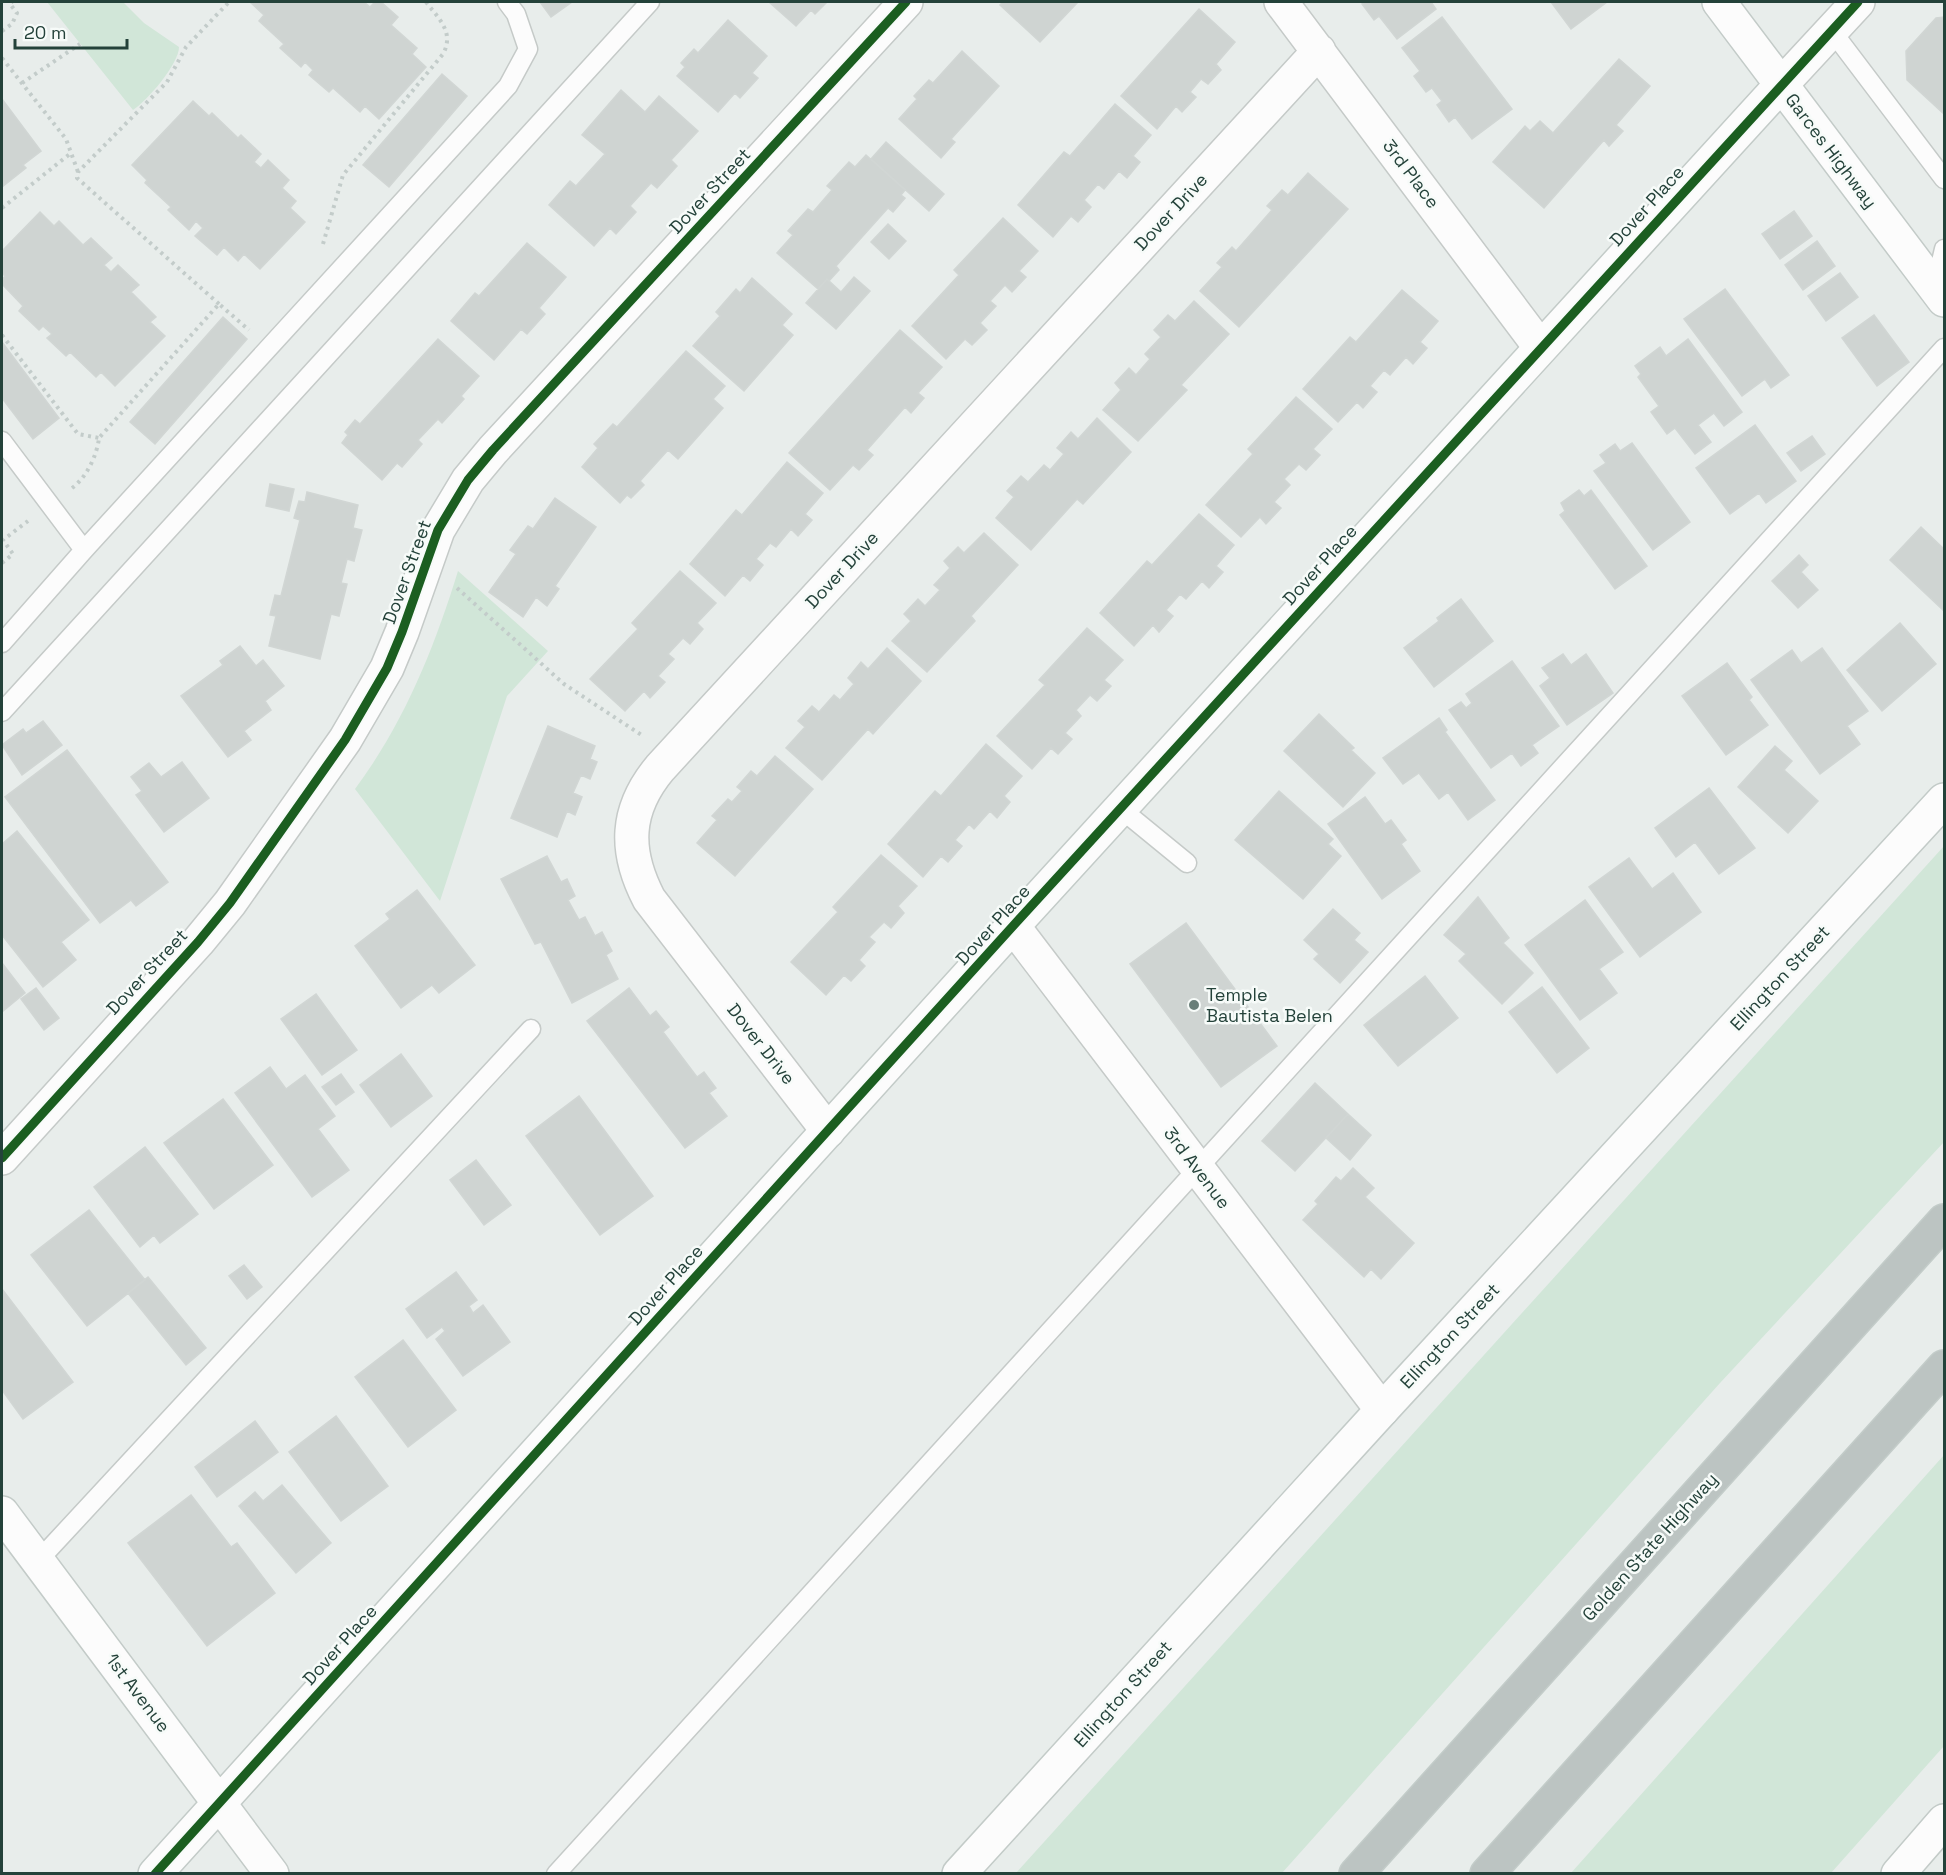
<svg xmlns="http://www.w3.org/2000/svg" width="1946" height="1875" font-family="'Space Grotesk',sans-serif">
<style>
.green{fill:#d1e6d8}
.building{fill:#cfd4d2;stroke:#d1d6d4;stroke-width:1.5}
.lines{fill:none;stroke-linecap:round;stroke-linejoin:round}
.lane-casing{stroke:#c5cac8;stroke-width:21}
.street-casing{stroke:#c5cac8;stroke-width:36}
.secondary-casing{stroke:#c3cbc8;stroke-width:36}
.highway-casing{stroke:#c3ccc9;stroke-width:36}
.path{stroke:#c3ccca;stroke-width:4;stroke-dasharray:3 4.5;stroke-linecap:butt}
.lane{stroke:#fcfcfc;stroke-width:18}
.street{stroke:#fcfcfc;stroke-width:33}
.secondary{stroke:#fcfcfc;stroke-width:33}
.highway{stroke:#bcc4c2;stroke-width:33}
.cycleway-casing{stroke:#f7fbf9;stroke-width:13}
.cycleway{stroke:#1b5e20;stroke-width:9}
.poi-dot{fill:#697e78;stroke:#f7fbf9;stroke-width:2}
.labels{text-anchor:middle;stroke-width:5;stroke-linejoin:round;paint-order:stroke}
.street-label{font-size:18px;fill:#24423a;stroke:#f7fbf9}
.poi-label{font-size:18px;fill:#24423a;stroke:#f7fbf9;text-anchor:start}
</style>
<rect width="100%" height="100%" fill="#e8edeb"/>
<path class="green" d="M 47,2 L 123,2 L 144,23 L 179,47 C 179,64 147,101 133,110 Z
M 458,571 L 548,651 L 507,696 L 440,901 L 355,789 C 404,723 434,649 458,571 Z
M 1944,846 L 1944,1142 L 1720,1383 L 1282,1873 L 1016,1873 Z
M 1944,1455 L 1944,1746 L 1831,1873 L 1571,1873 Z"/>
<path class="building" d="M 250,2 L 364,2 L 370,7 L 375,2 L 381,2 L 398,17 L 391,25 L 417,48 L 412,54 L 426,67 L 379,119 L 365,106 L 360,112 L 333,88 L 329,92 L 309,75 L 313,70 L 305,62 L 301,67 L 280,48 L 284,44 L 259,21 L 264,15 Z
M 540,2 L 572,2 L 551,17 Z
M 769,2 L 827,2 L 815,14 L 811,10 L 796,26 Z
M 1003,2 L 1078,2 L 1040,42 L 1000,5 Z
M 1365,2 L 1431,2 L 1436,9 L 1397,39 L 1379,16 L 1374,20 L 1362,4 Z
M 1551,2 L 1607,2 L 1571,29 Z
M 1199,9 L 1235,42 L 1216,64 L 1221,70 L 1208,84 L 1201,79 L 1190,92 L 1196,97 L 1182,112 L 1176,106 L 1157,129 L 1121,96 Z
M 1442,17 L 1512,109 L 1472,139 L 1455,117 L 1449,122 L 1437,105 L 1442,101 L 1432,88 L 1426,92 L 1414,76 L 1420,71 L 1402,48 Z
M 1944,17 L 1944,114 L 1907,80 L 1906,51 L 1936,18 Z
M 728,20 L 767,56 L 752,73 L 758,78 L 740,98 L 735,93 L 718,112 L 677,76 L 685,67 L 681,63 L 694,49 L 698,53 Z
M 962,51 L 999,86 L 951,139 L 955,142 L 941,158 L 899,119 L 917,99 L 914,96 L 929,80 L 933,83 Z
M 1619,59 L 1650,86 L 1616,125 L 1623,131 L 1609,146 L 1604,140 L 1544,208 L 1493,162 L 1525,126 L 1530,131 L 1540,121 L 1553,133 Z
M 442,74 L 467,96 L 389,187 L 363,165 Z
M 621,90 L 645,112 L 659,96 L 698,131 L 671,160 L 677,166 L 657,188 L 651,183 L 630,206 L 636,212 L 616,234 L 610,228 L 594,246 L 549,205 L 570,181 L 576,186 L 605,154 L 582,135 Z
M 2,99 L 41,151 L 23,165 L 26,168 L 2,187 Z
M 193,101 L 209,116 L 212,113 L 238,138 L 241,135 L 261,154 L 254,162 L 261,168 L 268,160 L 289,180 L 282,188 L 296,201 L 290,208 L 305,222 L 260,269 L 244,254 L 238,261 L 224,247 L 217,255 L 195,236 L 203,228 L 196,221 L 189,230 L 168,210 L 171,207 L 145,183 L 147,180 L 132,165 Z
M 1115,104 L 1151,135 L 1133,156 L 1140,162 L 1127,178 L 1119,171 L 1104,189 L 1098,184 L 1084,200 L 1091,207 L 1078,222 L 1071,216 L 1053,237 L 1018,205 L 1064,152 L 1070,156 Z
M 886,142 L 944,194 L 929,211 L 871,159 Z
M 866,155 L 905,190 L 901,195 L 905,198 L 893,212 L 888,208 L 836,266 L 839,270 L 829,281 L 827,279 L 818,289 L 777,253 L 793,235 L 788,231 L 808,209 L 813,212 L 832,190 L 827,186 L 849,162 L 855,167 Z
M 1308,173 L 1348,209 L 1239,327 L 1200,291 L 1222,267 L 1217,263 L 1232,247 L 1236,251 L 1272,210 L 1267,206 L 1282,190 L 1288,195 Z
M 1794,211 L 1812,236 L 1780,259 L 1762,234 Z
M 40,212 L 54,226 L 59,221 L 83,245 L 91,238 L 112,258 L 104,265 L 111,272 L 118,265 L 139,285 L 131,292 L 156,317 L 150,322 L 165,336 L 115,386 L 101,372 L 96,377 L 70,352 L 66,356 L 47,338 L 52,334 L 43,326 L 39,330 L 19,311 L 23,306 L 2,284 L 2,280 L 5,276 L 2,273 L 2,251 Z
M 1003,218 L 1038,251 L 1019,271 L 1026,277 L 1012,292 L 1005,285 L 990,301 L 996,306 L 980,323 L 987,330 L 972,345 L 965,339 L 946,359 L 912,326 L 959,275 L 954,270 Z
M 888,224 L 906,241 L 889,259 L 871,242 Z
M 1817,241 L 1835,266 L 1803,290 L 1785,265 Z
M 527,243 L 566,277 L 539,308 L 545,314 L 527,334 L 521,329 L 494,360 L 451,321 L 475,293 L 479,296 Z
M 1840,273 L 1858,297 L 1826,321 L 1808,296 Z
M 854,277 L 870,291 L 836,329 L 806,303 L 827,279 L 841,292 Z
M 752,278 L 792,314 L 782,325 L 793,335 L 744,391 L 693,346 L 720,316 L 716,312 L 736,289 L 740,293 Z
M 1725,289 L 1789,375 L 1771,388 L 1765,379 L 1742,396 L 1684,319 Z
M 1402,290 L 1438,321 L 1420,342 L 1427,348 L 1413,364 L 1406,357 L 1390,375 L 1384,370 L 1370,386 L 1377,392 L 1363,408 L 1357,402 L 1338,422 L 1303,389 L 1350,337 L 1356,342 Z
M 1194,301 L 1229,334 L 1181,385 L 1187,390 L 1138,441 L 1103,410 L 1121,390 L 1115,383 L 1129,368 L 1136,375 L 1150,359 L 1145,354 L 1161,337 L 1154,330 L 1168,315 L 1175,321 Z
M 1874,315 L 1909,362 L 1877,386 L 1842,338 Z
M 223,317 L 247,339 L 155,444 L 130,422 Z
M 900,330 L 942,367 L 918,393 L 924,398 L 911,413 L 905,407 L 867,450 L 873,455 L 859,470 L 853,465 L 830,490 L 789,453 Z
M 438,339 L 479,376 L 461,396 L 464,399 L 442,423 L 438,419 L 418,440 L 422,444 L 402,467 L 397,463 L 382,480 L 342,443 L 348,435 L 345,432 L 355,420 L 360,424 Z
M 1688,339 L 1742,412 L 1724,426 L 1714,413 L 1698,425 L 1711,442 L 1695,454 L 1675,428 L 1667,434 L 1651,412 L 1659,406 L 1638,377 L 1641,374 L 1635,366 L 1660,347 L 1666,356 Z
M 2,342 L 59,418 L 33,439 L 2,398 Z
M 686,351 L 725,386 L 713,399 L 723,408 L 678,459 L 668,450 L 640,481 L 644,485 L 631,498 L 627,495 L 620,503 L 582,467 L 598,448 L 594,444 L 613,424 L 617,427 Z
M 1296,397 L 1332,429 L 1313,449 L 1320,455 L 1306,470 L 1299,464 L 1284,479 L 1290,485 L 1274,502 L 1281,508 L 1266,524 L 1260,517 L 1241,537 L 1206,505 L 1253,454 L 1248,449 Z
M 1097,418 L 1131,452 L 1083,504 L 1077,499 L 1031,550 L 996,518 L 1014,497 L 1007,491 L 1021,476 L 1028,482 L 1044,465 L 1050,470 L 1064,454 L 1057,448 L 1071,432 L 1078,439 Z
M 1755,425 L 1796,481 L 1766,503 L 1759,493 L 1730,514 L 1696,468 Z
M 1812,436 L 1825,454 L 1801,471 L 1787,453 Z
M 1632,443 L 1690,522 L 1653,550 L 1594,471 L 1606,463 L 1600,455 L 1615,444 L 1620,451 Z
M 787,462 L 823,493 L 805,514 L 812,520 L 798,536 L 791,529 L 776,547 L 770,543 L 756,559 L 763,565 L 750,581 L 743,575 L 725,596 L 690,564 L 736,510 L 742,515 Z
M 270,484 L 294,489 L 289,511 L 266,506 Z
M 1579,490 L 1584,496 L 1591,490 L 1647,566 L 1615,589 L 1560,515 L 1565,511 L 1561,503 Z
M 307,492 L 358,505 L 353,528 L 362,530 L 354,561 L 347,559 L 341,583 L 347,584 L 339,616 L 331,614 L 320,659 L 269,646 L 276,616 L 270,615 L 275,595 L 281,596 L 300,520 L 294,518 L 299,501 L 305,502 Z
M 555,498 L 596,527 L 555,586 L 559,589 L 547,606 L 536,597 L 523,617 L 489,592 L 516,554 L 510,550 L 528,526 L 533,529 Z
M 1199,514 L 1234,545 L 1216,566 L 1223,572 L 1209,588 L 1202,581 L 1186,599 L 1180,594 L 1166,610 L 1173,616 L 1159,632 L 1153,625 L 1134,646 L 1100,613 L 1147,561 L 1152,565 Z
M 1921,527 L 1944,549 L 1944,611 L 1890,560 Z
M 984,533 L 1018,565 L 971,616 L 975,621 L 927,672 L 892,641 L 911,621 L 904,614 L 918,599 L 925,606 L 940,590 L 934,585 L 950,568 L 944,561 L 958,547 L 964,553 Z
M 1799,555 L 1808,565 L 1801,572 L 1818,590 L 1798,608 L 1772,581 Z
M 680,571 L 716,603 L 697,623 L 703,629 L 690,644 L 683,638 L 668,654 L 674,659 L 658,676 L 665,682 L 650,698 L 644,691 L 625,711 L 590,679 L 638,629 L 632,623 Z
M 1461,599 L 1493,641 L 1434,687 L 1404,648 L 1439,621 L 1437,618 Z
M 1900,623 L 1936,664 L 1882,711 L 1847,670 Z
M 1087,628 L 1123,660 L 1104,680 L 1111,686 L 1097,701 L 1090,695 L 1076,710 L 1081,716 L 1065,733 L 1072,739 L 1058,754 L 1051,748 L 1032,769 L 997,736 L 1045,685 L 1039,680 Z
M 240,646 L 256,666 L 263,660 L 284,686 L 265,701 L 271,710 L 244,731 L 251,740 L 228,757 L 181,696 L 223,665 L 220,661 Z
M 887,648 L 921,681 L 873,734 L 868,729 L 822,780 L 786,748 L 805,727 L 798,721 L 812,706 L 819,712 L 834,695 L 840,700 L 854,684 L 848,678 L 861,662 L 868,669 Z
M 1822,648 L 1868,711 L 1847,726 L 1860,744 L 1820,774 L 1751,680 L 1792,650 L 1801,663 Z
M 1563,654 L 1571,665 L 1586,654 L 1613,693 L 1567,725 L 1540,686 L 1550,678 L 1542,668 Z
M 1512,661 L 1559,726 L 1532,745 L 1538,753 L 1521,766 L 1512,753 L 1491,768 L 1449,710 L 1461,702 L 1466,708 L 1472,703 L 1466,694 Z
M 1727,663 L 1752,697 L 1749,700 L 1768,725 L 1726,755 L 1682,696 Z
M 1319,714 L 1354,748 L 1351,750 L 1375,773 L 1343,807 L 1284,751 Z
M 1439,718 L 1447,730 L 1445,732 L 1495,800 L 1468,820 L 1448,792 L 1439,799 L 1419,773 L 1403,784 L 1383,758 Z
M 43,721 L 62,745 L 22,775 L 2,745 L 23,729 L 26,733 Z
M 548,726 L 595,746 L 590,759 L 597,762 L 590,779 L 581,775 L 573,793 L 582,797 L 575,815 L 567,811 L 557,837 L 511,818 Z
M 986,744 L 1022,776 L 1004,796 L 1010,802 L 997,818 L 990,811 L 974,829 L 969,824 L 955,840 L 962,846 L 948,862 L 941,856 L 923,877 L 888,844 L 935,791 L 941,796 Z
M 1775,746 L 1792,761 L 1784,770 L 1818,801 L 1788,833 L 1738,787 Z
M 67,750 L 168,882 L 136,906 L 131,900 L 100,923 L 5,797 Z
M 775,756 L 813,789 L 735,876 L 697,843 L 717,820 L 712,816 L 728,799 L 732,802 L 742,791 L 737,787 L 751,771 L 757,776 Z
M 182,762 L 209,798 L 164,832 L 136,795 L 142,791 L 131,777 L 149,763 L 161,777 Z
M 1709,788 L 1755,848 L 1719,874 L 1695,842 L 1676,857 L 1655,828 Z
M 1279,791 L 1333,839 L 1328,844 L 1341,856 L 1303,899 L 1235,840 Z
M 1365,797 L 1385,824 L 1391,820 L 1406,840 L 1401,844 L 1420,871 L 1382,899 L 1328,824 Z
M 17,831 L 89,920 L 61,942 L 76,960 L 43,987 L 2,935 L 2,844 Z
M 881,855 L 917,886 L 898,906 L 904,913 L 891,928 L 884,922 L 869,937 L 875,942 L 859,960 L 865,966 L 851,981 L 844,975 L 826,995 L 791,962 L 838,912 L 833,907 Z
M 547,856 L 561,882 L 567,879 L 575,896 L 568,900 L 579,920 L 585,917 L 595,936 L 602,932 L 612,951 L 606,955 L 618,979 L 572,1003 L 541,942 L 535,944 L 501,879 Z
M 1629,858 L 1652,889 L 1673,873 L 1701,912 L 1640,957 L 1589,887 Z
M 417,890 L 475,965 L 439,993 L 432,985 L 401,1008 L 355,946 L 390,919 L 386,914 Z
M 1478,897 L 1509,938 L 1503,943 L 1533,973 L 1502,1004 L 1459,961 L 1466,954 L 1444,935 Z
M 1585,900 L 1623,952 L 1599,969 L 1617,993 L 1580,1020 L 1525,945 Z
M 1333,909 L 1360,933 L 1354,940 L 1368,952 L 1340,983 L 1314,959 L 1319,954 L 1304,940 Z
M 1186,923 L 1277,1046 L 1221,1087 L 1130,964 Z
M 2,963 L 25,993 L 2,1012 Z
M 1425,976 L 1458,1018 L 1398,1066 L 1364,1025 Z
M 1542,987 L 1589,1048 L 1557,1073 L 1509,1012 Z
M 36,988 L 59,1018 L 44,1030 L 21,999 Z
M 629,988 L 650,1016 L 656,1011 L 669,1027 L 663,1032 L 697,1077 L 704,1072 L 716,1088 L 709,1093 L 727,1116 L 685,1148 L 587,1021 Z
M 316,994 L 357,1050 L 322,1075 L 281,1019 Z
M 401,1054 L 432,1096 L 391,1127 L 360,1085 Z
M 270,1067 L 286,1089 L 305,1075 L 335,1116 L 318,1129 L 349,1170 L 312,1197 L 235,1093 Z
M 341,1074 L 354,1092 L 336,1105 L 322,1087 Z
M 1315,1083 L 1348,1114 L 1295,1171 L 1262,1141 Z
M 579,1096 L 653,1196 L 600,1235 L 526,1136 Z
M 223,1099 L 273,1165 L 214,1209 L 164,1143 Z
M 1348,1114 L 1371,1135 L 1350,1160 L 1326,1138 Z
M 145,1147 L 198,1214 L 160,1243 L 154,1235 L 140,1247 L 94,1187 Z
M 476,1160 L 511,1205 L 484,1225 L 450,1180 Z
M 1353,1168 L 1374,1188 L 1365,1197 L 1414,1243 L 1381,1279 L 1371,1269 L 1364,1277 L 1303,1220 L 1318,1204 L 1315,1201 L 1336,1177 L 1341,1181 Z
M 89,1210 L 145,1280 L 87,1326 L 31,1255 Z
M 244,1265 L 262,1287 L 247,1299 L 229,1276 Z
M 456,1272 L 477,1300 L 469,1306 L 473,1313 L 483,1305 L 510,1342 L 463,1376 L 436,1339 L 445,1331 L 442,1327 L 427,1338 L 406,1309 Z
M 148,1277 L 206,1348 L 186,1365 L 128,1293 Z
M 2,1289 L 73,1382 L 23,1419 L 2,1390 Z
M 403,1340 L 456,1410 L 408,1447 L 355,1377 Z
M 336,1416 L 388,1486 L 341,1521 L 289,1452 Z
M 255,1421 L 278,1452 L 217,1497 L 195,1467 Z
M 282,1485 L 331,1543 L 296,1573 L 239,1506 L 255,1492 L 263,1501 Z
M 191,1495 L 231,1547 L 237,1543 L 275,1593 L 207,1646 L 128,1543 Z"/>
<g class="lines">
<g class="lane-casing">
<path id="lane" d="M 1832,31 L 1944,179
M 1935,287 L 1944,249
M 2,441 L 84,550
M 2,643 L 84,550 L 508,86 L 528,49 L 516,14 L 507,2
M 2,712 L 650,2
M 1121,809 L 1187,863
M 38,1561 L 531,1029
M 556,1874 L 1944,348"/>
</g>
<g class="street-casing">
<path id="street" d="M 1281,2 L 1540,347
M 1781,85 L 1858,2
M 1013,926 L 1382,1410
M 828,1131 L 649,899 C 624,851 625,810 660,768 L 1319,51
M 2,1158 L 198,942 L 230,903 L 345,740 L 387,668 L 402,632 L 438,530 L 468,480 L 493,450 L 906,2"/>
</g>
<g class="secondary-casing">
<path id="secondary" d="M 1719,2 L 1944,300
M 2,1513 L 272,1874
M 155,1874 L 1013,926 L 1781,85
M 959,1874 L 1382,1410 L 1944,800
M 1898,1874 L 1944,1821"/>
</g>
<g class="highway-casing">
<path id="highway" d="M 1356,1874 L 1944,1221
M 1487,1874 L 1944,1367"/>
</g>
<path class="path" d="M 2,31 L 12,24 L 17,13 L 10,4 L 12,2
M 2,58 L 66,139 L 78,172
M 22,83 L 80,44
M 2,208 L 71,153
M 323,244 L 343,175 L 443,54 C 455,32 438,18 426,2
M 219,304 L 77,178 L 78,172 L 167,82 L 186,47 L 229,2
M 2,335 L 78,434 L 99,438
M 72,488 C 87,477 97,455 99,438 L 219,304 L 249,330
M 2,563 L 13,554 L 3,540 L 28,521
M 457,588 L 564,684 L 643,736"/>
<use href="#lane" class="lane"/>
<use href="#street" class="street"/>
<use href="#secondary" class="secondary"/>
<use href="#highway" class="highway"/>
<g class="cycleway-casing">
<path id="cycleway" d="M 2,1158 L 198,942 L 230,903 L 345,740 L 387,668 L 402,632 L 438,530 L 468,480 L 493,450 L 906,2
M 155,1874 L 1013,926 L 1858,2"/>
</g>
<use href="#cycleway" class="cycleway"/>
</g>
<circle class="poi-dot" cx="1194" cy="1005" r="6"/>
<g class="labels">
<g class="street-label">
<text transform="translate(1831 151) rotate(53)" y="6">Garces Highway</text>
<text transform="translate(1411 174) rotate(53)" y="6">3rd Place</text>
<text transform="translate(710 191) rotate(-47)" y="6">Dover Street</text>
<text transform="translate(1647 206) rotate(-48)" y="6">Dover Place</text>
<text transform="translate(1171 212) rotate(-47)" y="6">Dover Drive</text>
<text transform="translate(1320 565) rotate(-48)" y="6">Dover Place</text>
<text transform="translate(842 570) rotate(-47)" y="6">Dover Drive</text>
<text transform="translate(407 572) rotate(-70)" y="6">Dover Street</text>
<text transform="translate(993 925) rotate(-48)" y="6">Dover Place</text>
<text transform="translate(147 972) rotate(-47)" y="6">Dover Street</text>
<text transform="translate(1780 978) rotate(-47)" y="6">Ellington Street</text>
<text transform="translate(761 1044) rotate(52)" y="6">Dover Drive</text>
<text transform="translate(1197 1168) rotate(53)" y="6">3rd Avenue</text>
<text transform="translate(666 1285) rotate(-48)" y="6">Dover Place</text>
<text transform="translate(1450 1336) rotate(-47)" y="6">Ellington Street</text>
<text transform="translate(1650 1547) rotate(-48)" y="6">Golden State Highway</text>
<text transform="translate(340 1645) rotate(-48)" y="6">Dover Place</text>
<text transform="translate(138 1693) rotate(53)" y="6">1st Avenue</text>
<text transform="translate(1123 1694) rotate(-48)" y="6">Ellington Street</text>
</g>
<g class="poi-label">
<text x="1206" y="1001">Temple<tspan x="1206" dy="21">Bautista Belen</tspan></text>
</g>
</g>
<rect width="1946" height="1875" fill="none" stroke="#24423a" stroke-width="6"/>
<path d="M15 39v9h112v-9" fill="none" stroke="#24423a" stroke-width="3"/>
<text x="24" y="39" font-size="18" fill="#24423a" stroke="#f7fbf9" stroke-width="4.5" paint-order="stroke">20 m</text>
</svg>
